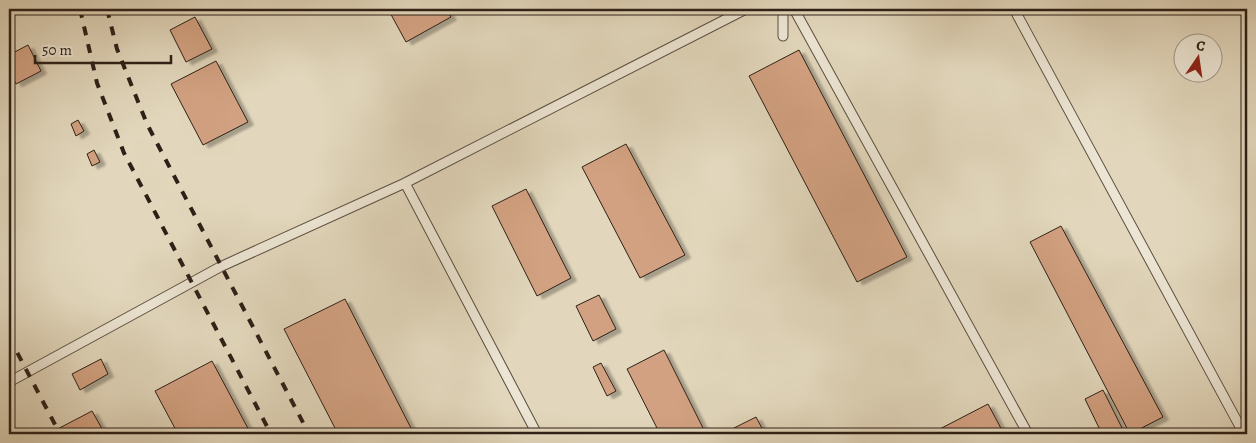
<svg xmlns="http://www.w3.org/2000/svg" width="1256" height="443" font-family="Alegreya,serif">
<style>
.building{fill:#d2a181;stroke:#2e2017;filter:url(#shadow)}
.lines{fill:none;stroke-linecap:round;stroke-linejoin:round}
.service-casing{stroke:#5b4e40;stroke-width:11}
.service{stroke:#ece5d3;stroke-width:9}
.rail{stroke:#2e2017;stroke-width:4;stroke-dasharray:9 9;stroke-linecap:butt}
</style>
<defs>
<filter id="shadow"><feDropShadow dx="5.5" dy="3" stdDeviation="1" flood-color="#0004"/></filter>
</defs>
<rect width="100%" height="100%" fill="#e2d7bc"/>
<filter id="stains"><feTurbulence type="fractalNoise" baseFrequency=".004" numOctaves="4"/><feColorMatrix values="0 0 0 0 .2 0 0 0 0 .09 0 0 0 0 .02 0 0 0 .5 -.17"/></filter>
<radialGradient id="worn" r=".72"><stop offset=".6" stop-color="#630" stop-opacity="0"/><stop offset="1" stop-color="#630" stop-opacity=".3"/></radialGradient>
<path class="building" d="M 388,9 L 446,9 L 451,17 L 406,42 Z
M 195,17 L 212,49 L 186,62 L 170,30 Z
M 28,45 L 41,71 L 16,84 L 9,70 L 9,55 Z
M 799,50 L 907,257 L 857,282 L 749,76 Z
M 216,61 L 248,122 L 203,145 L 171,84 Z
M 78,120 L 84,131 L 76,136 L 71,124 Z
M 626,144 L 685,255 L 640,278 L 582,167 Z
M 94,150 L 100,162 L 92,166 L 87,154 Z
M 526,189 L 571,278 L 537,296 L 492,206 Z
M 1061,226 L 1163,417 L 1130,434 L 1030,242 Z
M 599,295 L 616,329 L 593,341 L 576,306 Z
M 345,299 L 414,434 L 338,434 L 284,329 Z
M 664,350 L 706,434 L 660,434 L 627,369 Z
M 101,359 L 108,374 L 80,390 L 72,374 Z
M 212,361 L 251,434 L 178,434 L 155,391 Z
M 601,363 L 616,391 L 607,396 L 593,367 Z
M 1103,390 L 1125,434 L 1102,434 L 1085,399 Z
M 988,404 L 1004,434 L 933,434 L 932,433 Z
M 92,411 L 105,434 L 48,434 Z
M 756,417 L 765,434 L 722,434 Z"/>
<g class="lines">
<g class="service-casing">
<path id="service" d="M 794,9 L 1028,434
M 1014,9 L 1244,434
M 783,36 L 783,9
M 405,183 L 537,434
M 9,382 L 220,267 L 405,183 L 746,9"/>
</g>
<use href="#service" class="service"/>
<path class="rail" d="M 80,9 L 97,83 L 124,153 L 271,434
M 107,9 L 117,49 L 147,124 L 309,434
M 9,337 L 60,434"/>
</g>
<rect width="1256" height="443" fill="none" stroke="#e2d7bc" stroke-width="30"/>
<rect x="10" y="10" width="1236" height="423" fill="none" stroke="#2e2017" stroke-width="2.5"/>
<rect x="15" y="15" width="1226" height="413" fill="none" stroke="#2e2017"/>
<g transform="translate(1198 58) rotate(13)"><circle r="24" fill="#ece5d3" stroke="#a09688"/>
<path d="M0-4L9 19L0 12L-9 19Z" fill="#8f2418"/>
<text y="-8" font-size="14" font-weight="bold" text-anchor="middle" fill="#2e2017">С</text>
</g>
<path d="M35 55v8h136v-8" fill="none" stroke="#2e2017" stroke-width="2.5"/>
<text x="42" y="55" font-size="15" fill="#2e2017" stroke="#ece5d3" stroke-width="4" paint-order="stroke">50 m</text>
<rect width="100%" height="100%" filter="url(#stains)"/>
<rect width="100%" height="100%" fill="url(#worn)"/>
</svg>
